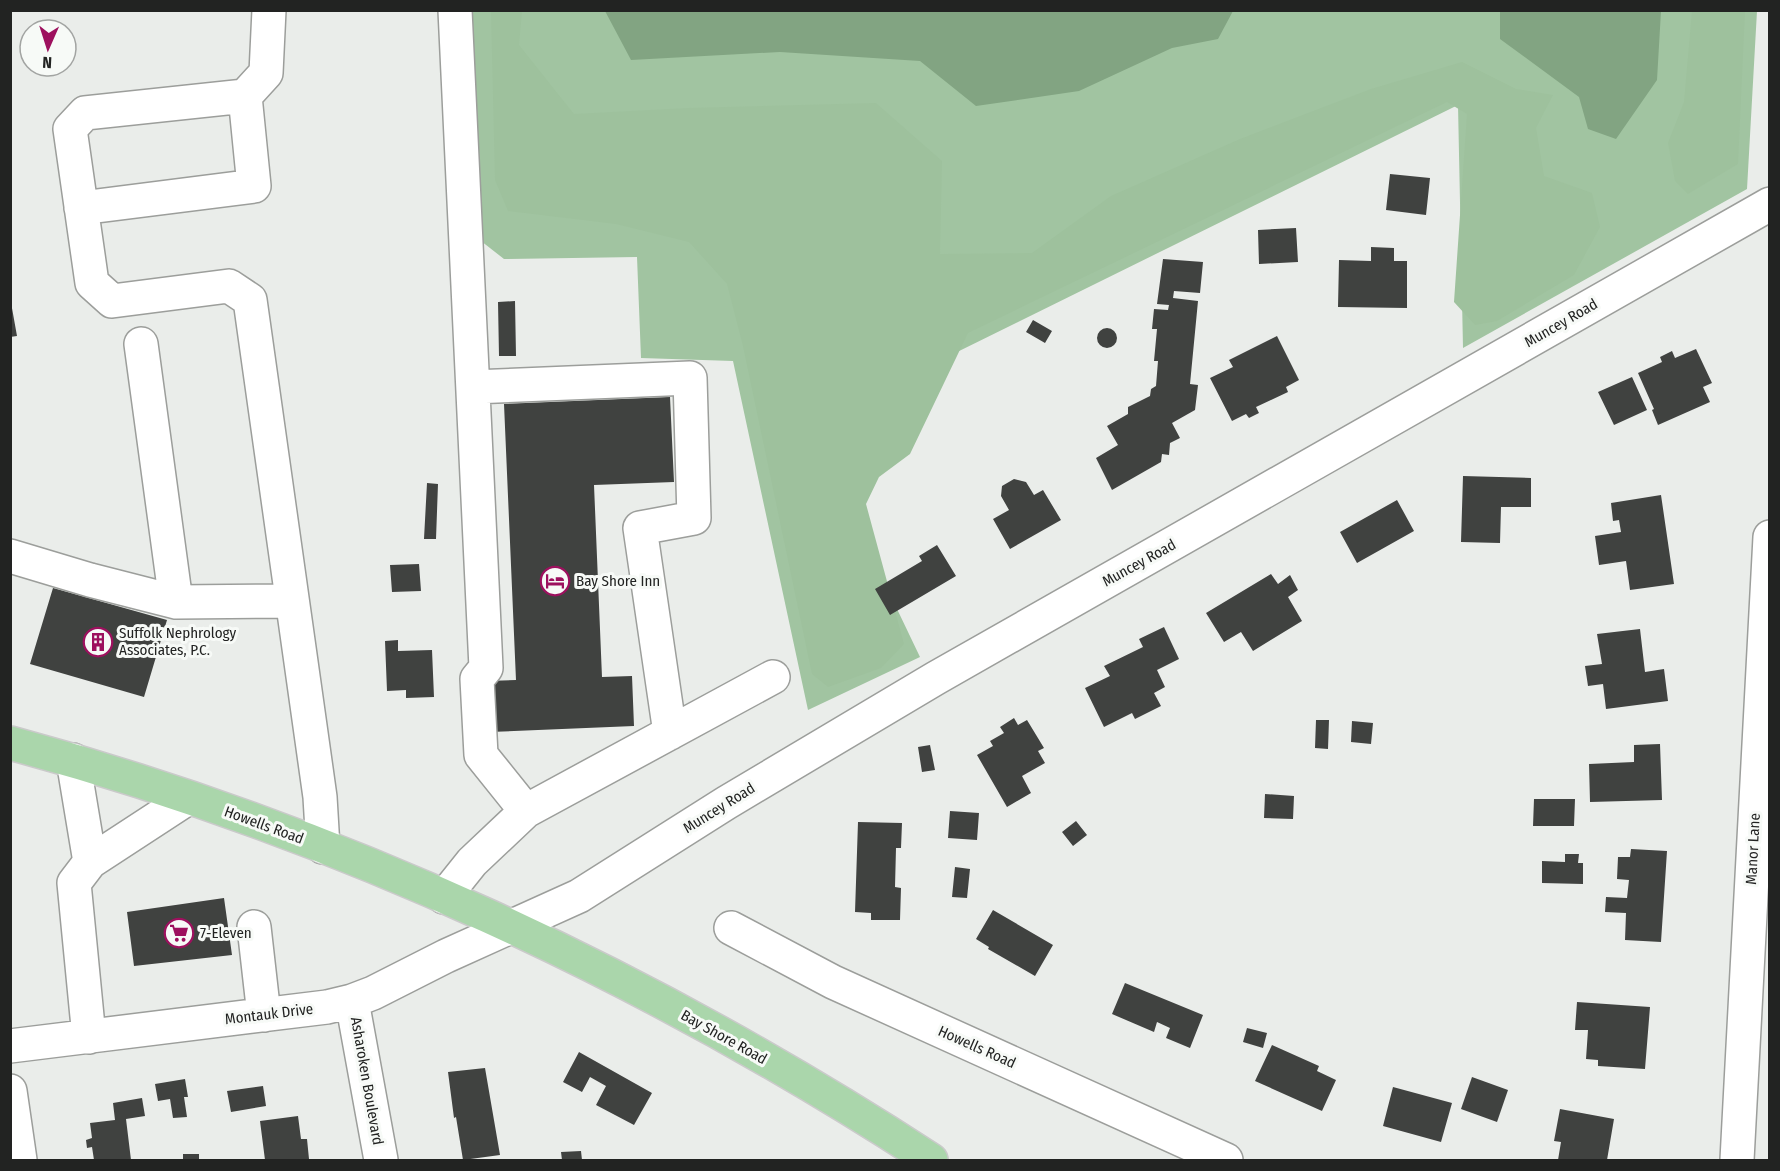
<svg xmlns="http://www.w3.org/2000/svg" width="1780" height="1171" font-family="'Fira Sans Condensed',sans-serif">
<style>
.green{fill:#a1c4a1}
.forest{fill:#9ec19d}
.water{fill:#82a482}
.building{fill:#404240}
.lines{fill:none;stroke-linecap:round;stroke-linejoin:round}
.minor-casing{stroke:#9c9e9b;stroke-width:36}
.major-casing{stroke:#cacaca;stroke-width:36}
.minor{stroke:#fff;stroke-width:33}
.major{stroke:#aad6ab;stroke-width:33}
.labels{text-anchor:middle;stroke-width:6;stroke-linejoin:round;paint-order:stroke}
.street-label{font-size:15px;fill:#222322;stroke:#f7faf7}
.poi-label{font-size:15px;fill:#222322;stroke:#f7faf7;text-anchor:start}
</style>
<rect width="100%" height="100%" fill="#eaedea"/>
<path class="green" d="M 471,11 L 1757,11 L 1747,189 L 1463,348 L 1458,105 L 809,425 L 920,657 L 808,710 L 733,361 L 641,358 L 637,257 L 504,259 L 481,241 Z"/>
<path class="forest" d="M 491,11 L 522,11 L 519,45 L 574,114 L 688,108 L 876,103 L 942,161 L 940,254 L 1032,253 L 1111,196 L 1240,139 L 1371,89 L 1462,62 L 1516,89 L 1553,95 L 1536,128 L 1544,176 L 1592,193 L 1600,227 L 1574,275 L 1497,321 L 1475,325 L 1454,302 L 1467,114 L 1447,102 L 968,333 L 910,454 L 879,477 L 866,504 L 904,644 L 881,668 L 828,687 L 812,674 L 743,346 L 727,284 L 689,242 L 616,224 L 508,211 L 495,180 Z
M 1692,11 L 1745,11 L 1738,164 L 1688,194 L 1675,181 L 1668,143 L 1684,102 Z"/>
<path class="water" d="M 605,11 L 1233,11 L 1218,39 L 1172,48 L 1079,91 L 976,106 L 920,61 L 780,52 L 631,60 Z
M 1500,11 L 1661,11 L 1657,80 L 1616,139 L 1588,129 L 1579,97 L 1500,39 Z"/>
<path class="building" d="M 1390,174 L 1430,178 L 1426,215 L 1386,210 Z
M 1296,228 L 1298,262 L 1259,264 L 1258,230 Z
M 1371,247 L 1394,248 L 1394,261 L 1407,261 L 1407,308 L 1338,307 L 1339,260 L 1371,261 Z
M 1163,259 L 1203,262 L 1200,293 L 1174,291 L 1173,298 L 1198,301 L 1190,384 L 1198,385 L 1195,410 L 1172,423 L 1180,438 L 1170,443 L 1169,455 L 1162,454 L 1161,462 L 1112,490 L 1096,458 L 1118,445 L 1107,426 L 1128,414 L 1128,407 L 1150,396 L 1151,389 L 1156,386 L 1158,361 L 1154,361 L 1157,329 L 1152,329 L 1154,309 L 1168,310 L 1169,305 L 1157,304 Z
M 10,297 L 17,336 L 10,337 Z
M 515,301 L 516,356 L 499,356 L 498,302 Z
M 1033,320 L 1052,331 L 1045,343 L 1026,332 Z
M1097 338a10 10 0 1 1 20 0a10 10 0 1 1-20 0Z
M 1277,336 L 1299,380 L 1286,387 L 1288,392 L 1256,407 L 1259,413 L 1249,418 L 1246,414 L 1232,421 L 1210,378 L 1233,367 L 1229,360 Z
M 1696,349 L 1712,383 L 1703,387 L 1710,402 L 1658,425 L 1652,410 L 1654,409 L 1638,373 L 1662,362 L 1660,357 L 1672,351 L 1675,358 Z
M 1632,377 L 1647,410 L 1614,425 L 1598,392 Z
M 670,397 L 674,482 L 594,485 L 602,677 L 632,676 L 634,726 L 489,732 L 487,681 L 516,680 L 504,404 Z
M 1463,476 L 1531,478 L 1531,507 L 1501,507 L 1500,543 L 1461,542 Z
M 1014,479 L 1026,482 L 1034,495 L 1043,490 L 1061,520 L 1010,549 L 993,519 L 1009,510 L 1001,496 L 1002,486 Z
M 427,483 L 438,484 L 436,539 L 424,539 Z
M 1661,495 L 1674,584 L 1630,590 L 1626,561 L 1599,565 L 1595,536 L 1621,532 L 1619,520 L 1613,521 L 1611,503 Z
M 1397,500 L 1414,531 L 1357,563 L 1340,532 Z
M 937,545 L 956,576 L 890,615 L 875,589 L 922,561 L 919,556 Z
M 419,564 L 421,591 L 392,592 L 390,565 Z
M 1271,574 L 1278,584 L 1290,575 L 1298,590 L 1288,597 L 1302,621 L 1253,651 L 1241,632 L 1224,642 L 1206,613 Z
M 53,588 L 167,620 L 144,697 L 30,664 Z
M 1164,627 L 1179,659 L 1157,670 L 1165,687 L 1154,693 L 1161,706 L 1135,719 L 1132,713 L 1104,727 L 1085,688 L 1110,676 L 1104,666 L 1143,647 L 1139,639 Z
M 1640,629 L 1645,672 L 1664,669 L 1668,701 L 1606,709 L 1603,684 L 1588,686 L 1585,666 L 1602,664 L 1597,634 Z
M 398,640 L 398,651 L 432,650 L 434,697 L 406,698 L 406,690 L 387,691 L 385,641 Z
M 1014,718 L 1018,725 L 1027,720 L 1044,748 L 1038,751 L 1045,763 L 1022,776 L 1031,793 L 1007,807 L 977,755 L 993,746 L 990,741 L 1004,733 L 1000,727 Z
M 1316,720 L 1329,720 L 1328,749 L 1315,748 Z
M 1352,721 L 1373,723 L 1371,744 L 1351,742 Z
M 1660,744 L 1662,800 L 1590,802 L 1589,764 L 1634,762 L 1634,745 Z
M 930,745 L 935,770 L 922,772 L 918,747 Z
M 1265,794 L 1294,796 L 1293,819 L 1264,818 Z
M 1534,799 L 1575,799 L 1574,826 L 1533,826 Z
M 950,811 L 979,813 L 977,840 L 948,838 Z
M 1076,821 L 1087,835 L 1073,846 L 1062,832 Z
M 858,822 L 902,823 L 901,848 L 896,848 L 895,887 L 901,888 L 900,920 L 871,920 L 871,913 L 855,912 Z
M 1631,849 L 1667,851 L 1661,942 L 1625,940 L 1626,913 L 1605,912 L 1606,897 L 1627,898 L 1629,880 L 1617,879 L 1618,857 L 1630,857 Z
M 1565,854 L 1579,854 L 1578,863 L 1583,863 L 1583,884 L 1542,883 L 1542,861 L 1565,862 Z
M 955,867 L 970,869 L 967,898 L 952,897 Z
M 224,898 L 232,955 L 134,966 L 127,912 Z
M 993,910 L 1053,945 L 1035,976 L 988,949 L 989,947 L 976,939 Z
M 1125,983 L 1203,1015 L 1190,1048 L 1166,1038 L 1170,1028 L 1157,1022 L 1154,1032 L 1112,1014 Z
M 1577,1002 L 1650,1007 L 1645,1069 L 1598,1066 L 1598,1060 L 1586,1059 L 1588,1030 L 1575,1030 Z
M 1247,1028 L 1267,1033 L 1263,1048 L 1243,1042 Z
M 1272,1045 L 1319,1066 L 1317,1071 L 1336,1080 L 1322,1111 L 1255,1081 Z
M 579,1052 L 652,1093 L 634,1125 L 596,1105 L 606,1086 L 590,1077 L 582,1092 L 563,1082 Z
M 485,1068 L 500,1155 L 463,1160 L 456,1117 L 454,1118 L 448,1072 Z
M 1472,1077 L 1508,1090 L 1497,1122 L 1461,1109 Z
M 185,1079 L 188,1097 L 184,1097 L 187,1117 L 173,1118 L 170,1099 L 158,1101 L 155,1084 Z
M 263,1086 L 266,1106 L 231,1112 L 227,1091 Z
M 1393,1087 L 1452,1103 L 1441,1142 L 1383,1126 Z
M 142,1098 L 145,1116 L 126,1119 L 131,1160 L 94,1160 L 92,1147 L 87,1148 L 86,1140 L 92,1138 L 90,1123 L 115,1120 L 113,1103 Z
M 1560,1109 L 1614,1119 L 1607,1160 L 1558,1160 L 1561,1142 L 1554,1141 Z
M 298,1116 L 301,1139 L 307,1139 L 309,1159 L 265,1160 L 260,1121 Z
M 581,1151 L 582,1160 L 562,1160 L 561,1152 Z
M 183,1154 L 199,1154 L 199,1160 L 183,1160 Z"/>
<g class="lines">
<g class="minor-casing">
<path id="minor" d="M 269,10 L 266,73 L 245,96 L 85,113 L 70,129 L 92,283 L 112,301 L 229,286 L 250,300 L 320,797 L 323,847
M 455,10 L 486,668 L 477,679 L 481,755 L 526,811
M 81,208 L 254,186 L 245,96
M 141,344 L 176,602
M 473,387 L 690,378 L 694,518 L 640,528 L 670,733
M 10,556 L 90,580 L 176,602 L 292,601
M 73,760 L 90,862
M 444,897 L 472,862 L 526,811 L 773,677
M 254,927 L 264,1015
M 731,928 L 833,982 L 1226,1160
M 352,1001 L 381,1160
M 89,1037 L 74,883 L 90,862 L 188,798
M 10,1046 L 327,1007 L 352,1001 L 373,993 L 446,956 L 579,896 L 726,803 L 936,678 L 1770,204
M 10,1091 L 20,1160
M 1737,1160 L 1770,537"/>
</g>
<g class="major-casing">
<path id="major" d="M 10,743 C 337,831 648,976 931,1160"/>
</g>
<use href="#minor" class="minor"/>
<use href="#major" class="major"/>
</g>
<defs>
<g id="hotel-ring" transform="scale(1.5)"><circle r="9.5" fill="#f7faf7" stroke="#9d105e" stroke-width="1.5"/><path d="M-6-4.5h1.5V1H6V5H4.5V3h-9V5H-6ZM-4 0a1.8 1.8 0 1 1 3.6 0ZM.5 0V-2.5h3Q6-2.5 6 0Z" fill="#9d105e"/></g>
<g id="building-ring" transform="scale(1.5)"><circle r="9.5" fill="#f7faf7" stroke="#9d105e" stroke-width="1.5"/><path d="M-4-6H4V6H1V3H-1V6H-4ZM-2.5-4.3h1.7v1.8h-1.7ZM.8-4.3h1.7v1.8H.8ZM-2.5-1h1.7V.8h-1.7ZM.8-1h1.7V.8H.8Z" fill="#9d105e"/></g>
<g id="supermarket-ring" transform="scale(1.5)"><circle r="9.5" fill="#f7faf7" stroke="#9d105e" stroke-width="1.5"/><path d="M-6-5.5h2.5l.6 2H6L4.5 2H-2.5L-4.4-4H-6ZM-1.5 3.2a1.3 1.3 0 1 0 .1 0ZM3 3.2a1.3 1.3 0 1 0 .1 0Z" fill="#9d105e"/></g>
</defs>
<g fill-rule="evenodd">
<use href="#hotel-ring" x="555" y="581"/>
<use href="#building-ring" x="98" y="642"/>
<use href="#supermarket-ring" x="179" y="933"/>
</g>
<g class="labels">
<g class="street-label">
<text transform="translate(1561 323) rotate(-30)" y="5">Muncey Road</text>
<text transform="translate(1139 563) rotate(-29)" y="5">Muncey Road</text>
<text transform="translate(719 808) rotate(-32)" y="5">Muncey Road</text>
<text transform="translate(264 825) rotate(20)" y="5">Howells Road</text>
<text transform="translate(1753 849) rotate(-87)" y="5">Manor Lane</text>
<text transform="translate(269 1014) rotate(-7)" y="5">Montauk Drive</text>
<text transform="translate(724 1037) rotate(29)" y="5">Bay Shore Road</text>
<text transform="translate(977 1047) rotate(24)" y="5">Howells Road</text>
<text transform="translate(367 1081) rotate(80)" y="5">Asharoken Boulevard</text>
</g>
<g class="poi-label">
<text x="576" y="586">Bay Shore Inn</text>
<text x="119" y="638">Suffolk Nephrology<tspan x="119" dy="17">Associates, P.C.</tspan></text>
<text x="200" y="938">7-Eleven</text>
</g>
</g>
<rect width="1780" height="1171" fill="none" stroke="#222322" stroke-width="24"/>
<g transform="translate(48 48) rotate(183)"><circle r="28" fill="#f7faf7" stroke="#a2a4a2" stroke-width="1.5"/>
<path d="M0-4.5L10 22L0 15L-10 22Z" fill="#9d105e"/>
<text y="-9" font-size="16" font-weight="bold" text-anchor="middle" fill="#222322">N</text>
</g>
</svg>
